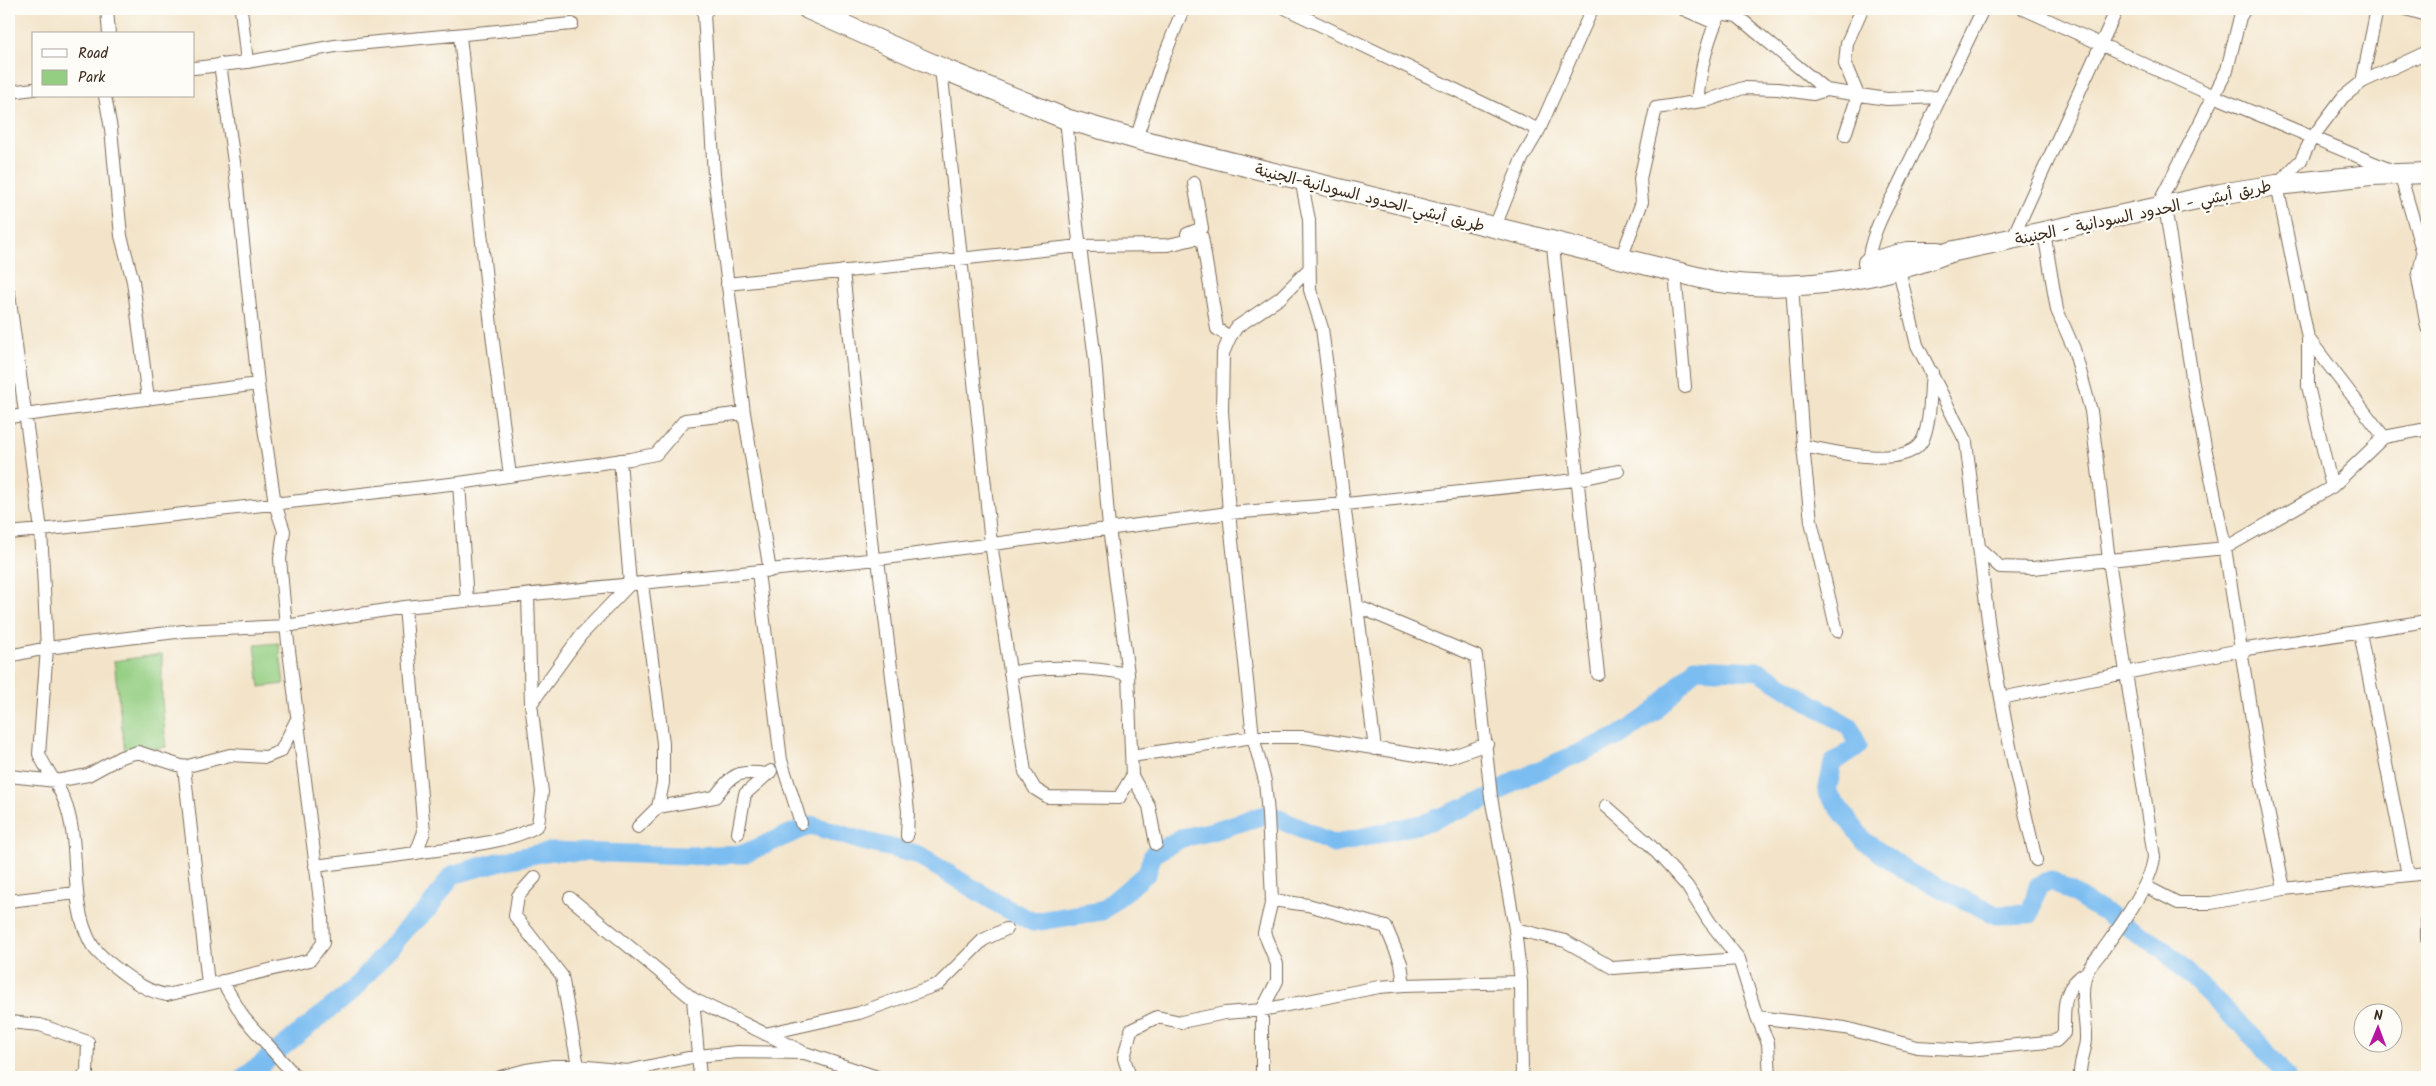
<svg xmlns="http://www.w3.org/2000/svg" width="2436" height="1086" font-family="Kalam,'Playpen Sans Arabic',sans-serif">
<style>
.green{fill:#94ce82;stroke:#687c50}
.lines{fill:none;stroke-linecap:round;stroke-linejoin:round}
.river{stroke:#7cbdf1;stroke-width:19}
.minor-casing{stroke:#7b6b5a;stroke-width:14}
.trunk-casing{stroke:#7b6b5a;stroke-width:22}
.minor{stroke:#fff;stroke-width:12}
.trunk{stroke:#fff;stroke-width:20}
.labels{text-anchor:middle;stroke-width:5;stroke-linejoin:round;paint-order:stroke}
.street-label{font-size:16px;fill:#3b2a1e;stroke:#fdfcf7}
</style>
<rect width="100%" height="100%" fill="#fdfcf7"/>
<filter id="ink" filterUnits="userSpaceOnUse"><feTurbulence type="fractalNoise" baseFrequency=".02" numOctaves="2"/><feDisplacementMap in="SourceGraphic" scale="10" xChannelSelector="R" yChannelSelector="G"/><feConvolveMatrix kernelMatrix="1 2 1 2 8 2 1 2 1" color-interpolation-filters="sRGB"/></filter>
<filter id="wash" filterUnits="userSpaceOnUse"><feTurbulence type="fractalNoise" baseFrequency=".0096" numOctaves="4" result="noise"/><feDisplacementMap in="SourceGraphic" scale="20" xChannelSelector="R" yChannelSelector="G"/><feGaussianBlur stdDeviation="1.12" result="paint"/><feColorMatrix in="noise" values="0 0 0 0 0 0 0 0 0 0 0 0 0 0 0 0 0 1.4 0 .05"/><feComposite in="paint" operator="in"/></filter>
<g filter="url(#wash)">
<rect width="100%" height="100%" fill="#f3e4c9"/>
<path class="green" d="M 279,643 L 284,684 L 260,687 L 255,645 Z
M 162,654 L 162,701 L 166,747 L 125,753 L 114,661 Z"/>
<g class="lines">
<path class="river" d="M 245,1077 L 353,990 L 407,928 L 429,908 L 452,875 L 501,861 L 552,851 L 685,856 L 743,854 L 811,825 L 859,840 L 916,854 L 1000,905 L 1033,922 L 1102,911 L 1147,873 L 1153,854 L 1182,838 L 1209,832 L 1268,814 L 1334,844 L 1425,823 L 1491,797 L 1514,781 L 1619,736 L 1654,712 L 1695,668 L 1759,671 L 1850,727 L 1858,746 L 1833,763 L 1827,792 L 1864,841 L 1909,873 L 1996,915 L 2030,914 L 2038,886 L 2051,880 L 2162,948 L 2259,1043 L 2286,1077"/>
</g>
</g>
<g filter="url(#ink)">
<g class="lines">
<g class="minor-casing">
<path id="minor" d="M 107,9 L 109,34
M 241,9 L 247,62
M 708,9 L 704,14 L 714,175 L 744,413 L 770,571
M 1287,9 L 1539,130
M 1683,9 L 1715,23
M 2024,9 L 2214,96 L 2400,174 L 2423,253 L 2418,278 L 2427,327
M 2406,9 L 2427,15
M 1720,13 L 1737,16 L 1826,90
M 460,36 L 491,326 L 510,476
M 194,68 L 247,62 L 335,46 L 572,24
M 941,68 L 991,543 L 1025,772 L 1035,789 L 1048,797 L 1119,798 L 1132,776 L 1128,674 L 1109,528 L 1095,359 L 1077,225 L 1066,119
M 2362,82 L 2377,9
M 9,92 L 34,89
M 105,96 L 111,129 L 121,236 L 133,281 L 148,399
M 1697,101 C 1701,68 1707,39 1722,9
M 1845,135 L 1858,95 L 1845,64 L 1847,43 L 1862,9
M 1136,139 L 1158,72 L 1183,9
M 1301,179 L 1309,220 L 1310,290 L 1322,328 L 1375,749
M 2165,206 L 2195,396 L 2225,548 L 2261,777 L 2284,889 L 2427,873
M 2157,207 L 2227,70 L 2240,17 L 2245,9
M 1498,219 L 1522,159 L 1539,130 L 1592,9
M 2044,232 L 2057,310 L 2074,349 L 2091,411 L 2109,560 L 2154,857 C 2151,884 2121,925 2105,947 C 2100,955 2091,963 2087,972 C 2078,993 2087,1019 2086,1040 C 2085,1053 2079,1063 2080,1077
M 1187,234 L 1202,228 L 1194,183
M 1552,237 L 1598,674
M 2012,239 L 2117,9
M 1625,248 L 1642,202 L 1640,179 L 1656,108 L 1709,100 L 1743,88 L 1778,89 L 1813,94 L 1826,90 L 1887,99 L 1941,97
M 1868,268 C 1868,242 1882,214 1895,192 L 1983,9
M 1899,270 L 1917,345 L 1966,442 L 1991,644 L 2011,752 L 2036,860
M 843,271 L 873,558
M 1675,272 L 1685,387
M 727,284 L 1080,246 L 1168,245 L 1202,237 L 1217,329 L 1230,337
M 1792,285 L 1803,446 L 1811,521 L 1837,631
M 9,294 L 41,530 L 459,483 L 630,459 L 656,454 L 685,420 L 744,413
M 2308,338 L 2308,386 L 2332,487
M 9,417 L 258,384
M 2384,437 L 2308,338 L 2277,185 L 2301,160 L 2312,138 L 2343,97 L 2362,82 L 2427,52
M 1803,446 C 1830,451 1906,470 1922,441 C 1931,424 1930,391 1932,372
M 459,483 L 467,601
M 9,533 L 41,530 L 47,648 L 39,754 C 48,774 60,785 67,808 C 81,852 68,903 92,945 C 99,956 110,963 120,971 C 135,982 148,992 167,995 L 310,960 L 323,943 L 322,917 L 286,626 L 280,559 L 284,531 L 275,504 L 259,393 L 236,176 L 220,64
M 1980,549 L 2000,567 L 2033,568 L 2225,548 L 2332,487 L 2384,437 L 2427,429
M 878,559 L 908,811 L 907,836
M 758,572 L 781,760 L 801,823
M 642,584 L 663,743 L 663,783 L 658,807
M 528,595 L 531,704
M 1359,607 L 1476,656 L 1491,797 L 1515,929 L 1521,982 L 1522,1077
M 2360,633 L 2408,875
M 9,656 L 47,648 L 184,631 L 286,626 L 405,607 L 878,559 L 1229,513 L 1346,504 L 1576,480 L 1618,471
M 1010,673 C 1045,665 1092,667 1128,674
M 2001,698 L 2240,650 L 2427,621
M 1138,755 L 1253,737 L 1304,737 L 1436,758 L 1450,757 L 1487,744
M 184,767 L 208,984
M 9,776 L 56,781 L 88,775 L 121,757 L 138,752 L 184,767 L 230,755 L 266,757 L 281,751 L 297,719
M 1132,776 L 1149,806 L 1156,844
M 1606,806 L 1649,844 L 1687,886 L 1709,921 L 1739,959 L 1757,1017 L 1768,1043 L 1770,1077
M 638,827 L 658,807 L 715,797 C 734,772 737,771 769,774
M 738,833 L 745,794 L 771,771
M 416,853 C 447,848 514,843 538,825 L 542,792 L 531,704 L 581,635 L 630,584 L 620,460
M 315,866 L 416,853 L 424,832 L 405,607
M 535,877 L 518,896 L 515,916 L 562,976 L 578,1066
M 2145,886 L 2178,903 L 2211,903 L 2284,889
M 570,898 L 693,999 L 700,1077
M 1272,900 L 1308,905 L 1386,927 L 1401,963 L 1404,985
M 9,901 L 76,893
M 2427,920 L 2427,939
M 1515,929 L 1565,941 L 1613,968 L 1739,959
M 222,981 L 244,1018 L 296,1077
M 693,999 L 801,1051
M 1757,1017 L 1845,1028 L 1917,1047 L 1969,1050 L 2056,1041 L 2064,1033 C 2064,1007 2062,987 2087,972
M 9,1022 L 40,1025 L 88,1042 L 87,1073 L 82,1077
M 765,1034 L 859,1013 L 939,984 L 983,940 L 1006,929
M 500,1077 L 526,1070 L 553,1066 L 578,1066 L 627,1071 L 697,1056 L 738,1052 L 805,1053 L 877,1077
M 1130,1077 L 1124,1058 L 1131,1030 L 1157,1017 L 1181,1022 L 1225,1013 L 1262,1010 L 1379,987 L 1404,985 L 1521,982
M 1262,1077 L 1262,1010 L 1277,981 L 1277,964 L 1264,933 L 1272,900 L 1268,814 L 1265,781 L 1253,737 L 1229,513 L 1222,411 L 1223,353 L 1230,337 L 1237,327 L 1280,298 L 1309,269"/>
</g>
<g class="trunk-casing">
<path id="trunk" d="M 808,9 L 941,68 L 1066,119 L 1136,139 L 1713,281 C 1792,293 1876,281 1950,252 L 2220,194 L 2277,185 L 2371,175 L 2427,173
M 1868,263 L 1908,252 L 1938,252"/>
</g>
<use href="#minor" class="minor"/>
<use href="#trunk" class="trunk"/>
</g>
</g>
<g class="labels">
<g class="street-label">
<text transform="translate(1370 197) rotate(14)" y="6">طريق أبشي-الحدود السودانية-الجنينة</text>
<text transform="translate(2143 212) rotate(-12)" y="6">طريق أبشي - الحدود السودانية - الجنينة</text>
</g>
</g>
<rect width="2436" height="1086" fill="none" stroke="#fdfcf7" stroke-width="30"/>
<rect x="32" y="32" width="162" height="65" fill="#fdfcf7" stroke="#afa8a0"/>
<rect x="42" y="49" width="25" height="8" fill="#ffffff" stroke="#afa8a0"/>
<text x="78" y="58" font-size="15" fill="#3b2a1e">Road</text>
<rect x="42" y="70" width="25" height="15" fill="#94ce82" stroke="#afa8a0"/>
<text x="78" y="82" font-size="15" fill="#3b2a1e">Park</text>
<g transform="translate(2378 1028) rotate(1)"><circle r="24" fill="#fdfcf7" stroke="#afa8a0"/>
<path d="M0-4L9 19L0 12L-9 19Z" fill="#b5179e"/>
<text y="-8" font-size="14" font-weight="bold" text-anchor="middle" fill="#3b2a1e">N</text>
</g>
</svg>
